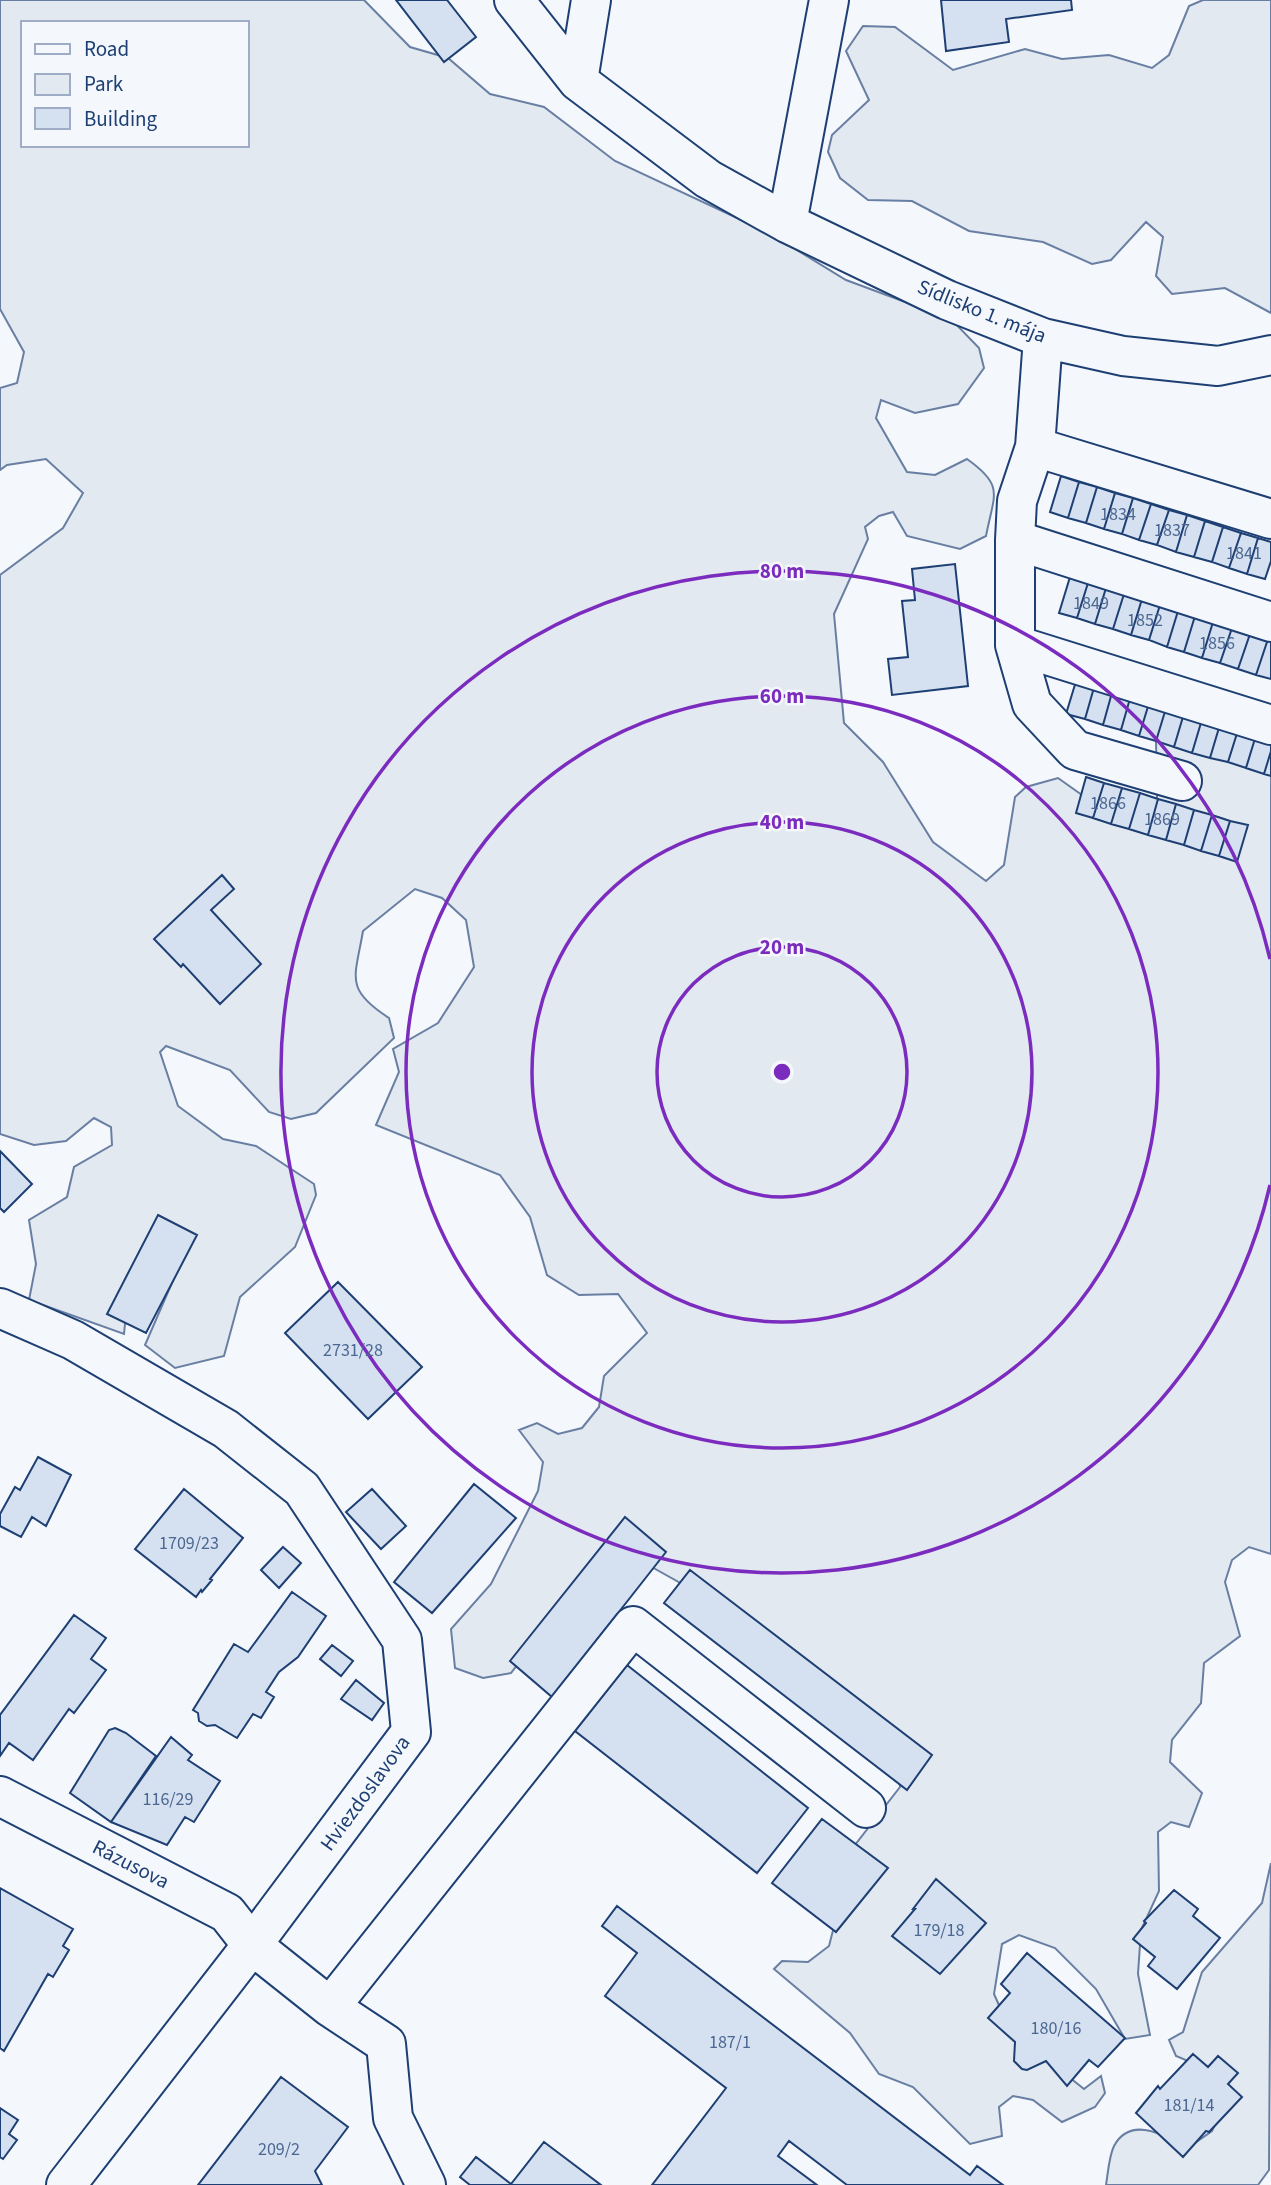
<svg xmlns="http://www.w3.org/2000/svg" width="1271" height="2185" font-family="'Source Sans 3',sans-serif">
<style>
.green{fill:#e3e9f0;stroke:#687fa3;stroke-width:2;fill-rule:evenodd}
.building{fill:#d5e0f0;stroke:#1d3f73;stroke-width:2}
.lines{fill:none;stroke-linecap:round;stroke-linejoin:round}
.minor-casing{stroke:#1d3f73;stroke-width:42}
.minor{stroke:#f4f7fb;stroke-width:38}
.ring{fill:none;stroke:#7b2cbf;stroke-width:3.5}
.labels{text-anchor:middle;stroke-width:5;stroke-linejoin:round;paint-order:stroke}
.number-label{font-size:18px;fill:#4b6792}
.street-label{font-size:21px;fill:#1d3f73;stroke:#f4f7fb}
.centre{fill:#7b2cbf;stroke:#f4f7fb;stroke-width:3.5}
.ring-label{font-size:21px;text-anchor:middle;font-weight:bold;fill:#7b2cbf;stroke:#f4f7fb;stroke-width:5;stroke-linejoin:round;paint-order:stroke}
</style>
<rect width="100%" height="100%" fill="#f4f7fb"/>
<path class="green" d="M 0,0 L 364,0 L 410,47 L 448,58 L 490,94 L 544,107 L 615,161 L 769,233 L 846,280 L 951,319 L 979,348 L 984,368 L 958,404 L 915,413 L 881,400 L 876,418 L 907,472 L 935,475 L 967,459 C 1005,486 994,494 986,536 L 960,549 L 907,536 L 893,512 L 879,516 L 865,527 L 868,539 L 834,614 L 844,723 L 883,762 L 933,842 L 986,881 L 1004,865 L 1015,797 L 1026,787 L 1058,778 L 1116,819 L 1157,799 L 1156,739 L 1271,764 L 1271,1554 L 1249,1547 L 1232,1560 L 1225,1582 L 1240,1636 L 1204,1663 L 1201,1703 L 1172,1740 L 1170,1762 L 1202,1793 L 1189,1827 L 1171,1822 L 1158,1832 L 1159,1891 L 1141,1930 L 1138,1974 L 1150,2035 L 1125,2039 L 1096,1989 L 1055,1948 L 1019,1935 L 1002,1944 L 994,1994 L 1010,2030 L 1084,2089 L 1101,2076 L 1105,2093 L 1095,2107 L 1062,2122 L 1033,2100 L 1013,2096 L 999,2107 L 1002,2136 L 970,2144 L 913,2087 L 879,2074 L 850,2033 L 774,1969 L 782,1961 L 808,1962 L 829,1946 L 855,1845 L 900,1787 L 899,1762 L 709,1599 L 623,1551 L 597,1559 L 511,1673 L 483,1678 L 455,1668 L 451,1629 L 491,1584 L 538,1491 L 543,1462 L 519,1430 L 537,1423 L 558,1434 L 582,1428 L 599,1407 L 604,1376 L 647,1333 L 618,1294 L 579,1295 L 547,1275 L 530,1217 L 500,1175 L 376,1125 L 399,1072 L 393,1049 L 438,1023 L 474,967 L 466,920 L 442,898 L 415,889 L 363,931 C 355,978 344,989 389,1018 L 394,1038 L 316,1113 L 291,1119 L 269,1112 L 230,1070 L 166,1046 L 160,1052 L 178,1106 L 223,1139 L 256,1146 L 314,1184 L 316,1195 L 295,1247 L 240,1297 L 224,1356 L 175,1368 L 145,1345 L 175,1276 L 130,1273 L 124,1334 L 29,1300 L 36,1264 L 29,1220 L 67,1197 L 74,1167 L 112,1145 L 111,1127 L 94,1118 L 66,1141 L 34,1145 L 0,1134 L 0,575 L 63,528 L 83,493 L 46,459 L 7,465 L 0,470 L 0,388 L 17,383 L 24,352 L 0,309 ZM 23,23 L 247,23 L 247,145 L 23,145 Z
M 1203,0 L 1271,0 L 1271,313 L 1225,288 L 1172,294 L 1156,276 L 1163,237 L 1146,222 L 1111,260 L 1092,264 L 1043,242 L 969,231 L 912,201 L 868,200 L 840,178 L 828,152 L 832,135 L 869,100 L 846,51 L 863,26 L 895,27 L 953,70 L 1025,49 L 1062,59 L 1109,55 L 1152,68 L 1169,55 L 1189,6 Z
M 1271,1863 L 1269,2170 L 1258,2185 L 1106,2185 C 1108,2173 1109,2156 1114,2146 C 1131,2114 1167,2137 1189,2147 L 1212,2131 L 1230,2092 L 1217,2073 L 1176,2056 L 1169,2040 L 1183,2032 L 1202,1972 L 1262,1903 Z"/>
<path class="building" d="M 396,0 L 447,0 L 476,37 L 444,62 Z
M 941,0 L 1071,0 L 1072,10 L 1006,19 L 1009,42 L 946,51 Z
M 1061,476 L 1079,482 L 1068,518 L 1050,512 Z
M 1079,482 L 1097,487 L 1086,523 L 1068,518 Z
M 1097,487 L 1115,493 L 1104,529 L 1086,523 Z
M 1115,493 L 1133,498 L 1122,534 L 1104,529 Z
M 1133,498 L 1151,504 L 1139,540 L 1122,534 Z
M 1151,504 L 1169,510 L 1157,545 L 1139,540 Z
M 1169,510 L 1187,515 L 1176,552 L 1157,545 Z
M 1187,515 L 1205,521 L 1194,557 L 1176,552 Z
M 1205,521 L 1223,527 L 1212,562 L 1194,557 Z
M 1223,527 L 1241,533 L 1229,568 L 1212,562 Z
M 1241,533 L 1258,538 L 1247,574 L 1229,568 Z
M 1258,538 L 1271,542 L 1271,561 L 1265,579 L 1247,574 Z
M 955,564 L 968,686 L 892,695 L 888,659 L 908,657 L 902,601 L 915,600 L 912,569 Z
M 1070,577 L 1088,583 L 1077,618 L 1059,613 Z
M 1088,583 L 1106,588 L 1095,624 L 1077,618 Z
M 1106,588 L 1124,594 L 1113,629 L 1095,624 Z
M 1124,594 L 1142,599 L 1131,635 L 1113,629 Z
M 1142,599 L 1160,605 L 1149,640 L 1131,635 Z
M 1160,605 L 1178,611 L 1167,647 L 1149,640 Z
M 1178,611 L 1195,616 L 1184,652 L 1167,647 Z
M 1195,616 L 1213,622 L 1202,658 L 1184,652 Z
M 1213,622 L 1232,628 L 1220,663 L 1202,658 Z
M 1232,628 L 1250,634 L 1238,669 L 1220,663 Z
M 1250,634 L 1268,639 L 1256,675 L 1238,669 Z
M 1268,639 L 1271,640 L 1271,679 L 1256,675 Z
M 1077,678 L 1095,684 L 1085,719 L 1066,714 Z
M 1095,684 L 1113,689 L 1103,725 L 1085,719 Z
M 1113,689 L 1131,695 L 1121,730 L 1103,725 Z
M 1131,695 L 1150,700 L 1139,736 L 1121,730 Z
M 1150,700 L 1167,705 L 1156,741 L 1139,736 Z
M 1167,705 L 1185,710 L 1174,747 L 1156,741 Z
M 1185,710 L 1203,716 L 1192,753 L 1174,747 Z
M 1203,716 L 1221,721 L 1210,758 L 1192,753 Z
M 1221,721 L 1239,727 L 1228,762 L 1210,758 Z
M 1239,727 L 1257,732 L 1246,768 L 1228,762 Z
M 1257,732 L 1271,737 L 1271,751 L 1264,774 L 1246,768 Z
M 1271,751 L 1271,776 L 1264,774 Z
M 1086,777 L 1104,783 L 1093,818 L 1076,813 Z
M 1104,783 L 1122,788 L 1111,824 L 1093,818 Z
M 1122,788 L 1140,793 L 1129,829 L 1111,824 Z
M 1140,793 L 1158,799 L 1148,835 L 1129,829 Z
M 1158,799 L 1176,804 L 1166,840 L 1148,835 Z
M 1176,804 L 1194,810 L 1184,845 L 1166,840 Z
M 1194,810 L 1212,815 L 1201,851 L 1184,845 Z
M 1212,815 L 1230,821 L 1219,856 L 1201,851 Z
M 1230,821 L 1248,825 L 1237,862 L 1219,856 Z
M 222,875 L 234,889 L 211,910 L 261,964 L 220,1004 L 183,964 L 181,967 L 154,939 Z
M 0,1151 L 32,1184 L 4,1212 L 0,1208 Z
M 158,1215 L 197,1235 L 146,1333 L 107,1314 Z
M 338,1282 L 422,1367 L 368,1419 L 285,1333 Z
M 38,1457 L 71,1475 L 46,1526 L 32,1517 L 21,1537 L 0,1526 L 0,1514 L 15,1487 L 20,1490 Z
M 474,1484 L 516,1518 L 432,1613 L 394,1582 Z
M 184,1489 L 243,1538 L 210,1579 L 212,1580 L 202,1592 L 201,1590 L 196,1597 L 135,1549 Z
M 372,1489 L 406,1526 L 381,1549 L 346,1512 Z
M 625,1517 L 666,1552 L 552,1697 L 510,1661 Z
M 283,1547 L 301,1563 L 279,1588 L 261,1570 Z
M 690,1570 L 932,1755 L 907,1790 L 664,1603 Z
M 292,1592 L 326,1616 L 298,1657 L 279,1672 L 266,1692 L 274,1697 L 261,1718 L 253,1714 L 237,1738 L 215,1725 L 207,1726 L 199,1721 L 198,1713 L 193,1710 L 234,1644 L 248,1652 Z
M 74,1615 L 106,1638 L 91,1659 L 106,1670 L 74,1713 L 69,1709 L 33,1760 L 9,1743 L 0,1756 L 0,1715 Z
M 332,1645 L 353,1661 L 341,1676 L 320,1659 Z
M 627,1665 L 808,1808 L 757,1873 L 575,1731 Z
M 356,1680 L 384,1703 L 372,1720 L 341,1699 Z
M 115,1728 L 126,1733 L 156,1756 L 111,1822 L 70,1793 L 109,1730 Z
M 171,1737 L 192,1755 L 188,1760 L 220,1781 L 194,1822 L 185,1817 L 167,1845 L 111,1822 Z
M 822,1819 L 888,1868 L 836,1932 L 772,1883 Z
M 936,1879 L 986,1923 L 940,1974 L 892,1936 L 915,1909 L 913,1909 Z
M 0,1888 L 73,1929 L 63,1946 L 69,1950 L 53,1977 L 48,1974 L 4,2051 L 0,2048 Z
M 1174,1890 L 1198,1909 L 1193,1916 L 1220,1938 L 1177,1989 L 1148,1966 L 1155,1957 L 1133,1939 L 1146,1923 L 1144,1921 Z
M 617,1906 L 970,2175 L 977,2166 L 1003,2185 L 847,2185 L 789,2141 L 778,2156 L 817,2185 L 652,2185 L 726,2088 L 605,1996 L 637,1953 L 602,1926 Z
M 1027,1953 L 1125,2038 L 1098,2067 L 1089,2060 L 1067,2086 L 1046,2061 L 1027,2070 L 1022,2069 L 1014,2061 L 1015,2042 L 988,2018 L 1010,1993 L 1001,1984 Z
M 1193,2054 L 1208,2067 L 1218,2056 L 1238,2073 L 1228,2084 L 1242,2097 L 1209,2132 L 1206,2131 L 1183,2157 L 1136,2113 L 1158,2086 L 1160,2089 Z
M 281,2077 L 348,2127 L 315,2171 L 322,2185 L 198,2185 Z
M 0,2108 L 18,2120 L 9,2134 L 17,2140 L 3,2159 L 0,2157 Z
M 544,2142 L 601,2185 L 470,2185 L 460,2177 L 476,2157 L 511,2184 Z"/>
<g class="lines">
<g class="minor-casing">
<path id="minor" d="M 514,0 L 578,81 L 708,179 L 787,223 L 947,300 L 1043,338 L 1123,356 L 1218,366 L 1271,355
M 578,81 L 591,0
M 787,223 L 829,0
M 1043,338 L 1035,447 L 1017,501 L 1015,540 L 1015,645 L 1032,704 L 1075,750 L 1182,781
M 1035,447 L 1271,519
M 1015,540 L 1271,622
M 1015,645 L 1271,725
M 0,1308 L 73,1340 L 226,1429 L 302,1489 L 402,1640 L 411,1732 L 252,1945 L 66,2185
M 0,1796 L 227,1913 L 252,1945 L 330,2007 L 386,2044 L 393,2118 L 426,2185
M 330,2007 L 633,1626 L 866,1808"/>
</g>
<use href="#minor" class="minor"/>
</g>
<g class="ring">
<circle cx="782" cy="1072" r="125"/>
<circle cx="782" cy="1072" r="250"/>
<circle cx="782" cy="1072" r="376"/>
<path d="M1270 1185A501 501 0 1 1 1270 959"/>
</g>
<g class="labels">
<g class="number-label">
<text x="1118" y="520">1834</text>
<text x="1172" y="536">1837</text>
<text x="1244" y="559">1841</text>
<text x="1091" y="609">1849</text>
<text x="1145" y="626">1852</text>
<text x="1217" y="649">1856</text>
<text x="1108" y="809">1866</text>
<text x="1162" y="825">1869</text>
<text x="353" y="1356">2731/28</text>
<text x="189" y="1549">1709/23</text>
<text x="168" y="1805">116/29</text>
<text x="939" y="1936">179/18</text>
<text x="1056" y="2034">180/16</text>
<text x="730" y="2048">187/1</text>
<text x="1189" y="2111">181/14</text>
<text x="279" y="2155">209/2</text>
</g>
<g class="street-label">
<text transform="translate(982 311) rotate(22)" y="7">Sídlisko 1. mája</text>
<text transform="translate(365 1793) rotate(-54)" y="7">Hviezdoslavova</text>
<text transform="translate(131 1864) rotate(27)" y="7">Rázusova</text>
</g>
</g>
<circle cx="782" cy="1072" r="10" class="centre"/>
<g class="ring-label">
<text x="782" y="578">80 m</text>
<text x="782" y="703">60 m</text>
<text x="782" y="829">40 m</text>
<text x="782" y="954">20 m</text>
</g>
<rect x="21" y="21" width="228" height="126" fill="#f4f7fb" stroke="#9eadc5" stroke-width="2"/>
<rect x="35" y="44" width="35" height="10" fill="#f4f7fb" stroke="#9eadc5" stroke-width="2"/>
<text x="84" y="56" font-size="21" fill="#1d3f73">Road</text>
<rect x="35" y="74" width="35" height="21" fill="#e3e9f0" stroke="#9eadc5" stroke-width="2"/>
<text x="84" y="91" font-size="21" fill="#1d3f73">Park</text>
<rect x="35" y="108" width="35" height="21" fill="#d5e0f0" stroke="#9eadc5" stroke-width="2"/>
<text x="84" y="126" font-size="21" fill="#1d3f73">Building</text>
</svg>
